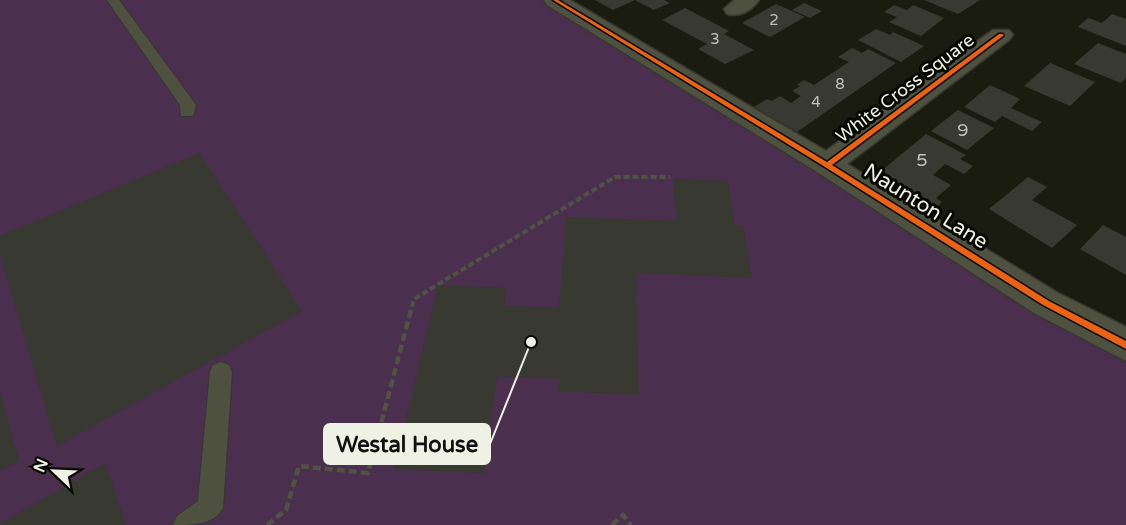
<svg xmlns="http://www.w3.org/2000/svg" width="1126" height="525" font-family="'Varela Round',sans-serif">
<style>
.green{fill:#4a2f4f}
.building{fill:#383930}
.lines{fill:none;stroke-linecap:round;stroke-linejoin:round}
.service-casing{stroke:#37392f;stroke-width:2}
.minor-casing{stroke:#37392f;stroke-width:3}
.path-far1{stroke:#505244;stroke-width:4;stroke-dasharray:6 3;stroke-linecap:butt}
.path{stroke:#505244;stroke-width:4.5;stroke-dasharray:8 4;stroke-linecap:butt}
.service{fill:#4e5040;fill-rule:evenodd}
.minor{fill:#4e5040;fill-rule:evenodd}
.cycleway-casing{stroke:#080903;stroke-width:3}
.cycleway{fill:#ea6118;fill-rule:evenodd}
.labels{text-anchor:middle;stroke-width:6;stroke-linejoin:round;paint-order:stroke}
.far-number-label{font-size:15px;fill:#c1c3b7}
.far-street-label{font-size:18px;fill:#eff1e4;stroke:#080903}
.number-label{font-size:18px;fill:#c1c3b7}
.street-label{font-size:21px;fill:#eff1e4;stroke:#080903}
.leader{fill:none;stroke:#eff1e4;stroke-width:2}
.callout-dot{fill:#eff1e4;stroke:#080903;stroke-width:2}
.callout{fill:#eff1e4;stroke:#eff1e4;stroke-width:2}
.callout-label{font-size:22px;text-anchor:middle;font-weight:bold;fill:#111}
</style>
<rect width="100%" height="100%" fill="#1a1c10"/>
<path class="green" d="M 0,0 L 555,0 L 1126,345 L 1126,525 L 0,525 Z"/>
<path class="building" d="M 595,0 L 664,0 L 670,3 L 654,10 L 635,0 L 613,10 Z
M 924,0 L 980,0 L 958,14 Z
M 804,3 L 822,11 L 810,18 L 792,10 Z
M 776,4 L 805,17 L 770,37 L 742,23 Z
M 894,5 L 907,10 L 913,5 L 944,18 L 921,36 L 889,22 L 897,17 L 884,12 Z
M 685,8 L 729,31 L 724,34 L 754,50 L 725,64 L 698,49 L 707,44 L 662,20 Z
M 1112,14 L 1126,19 L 1126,46 L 1078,27 L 1088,18 L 1102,23 Z
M 876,29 L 890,35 L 893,32 L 924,46 L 901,62 L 858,40 Z
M 1098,43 L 1126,54 L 1126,78 L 1121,83 L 1074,64 Z
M 852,48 L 862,53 L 868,49 L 896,63 L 797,132 L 754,107 L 767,99 L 772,101 L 780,96 L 791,103 L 801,96 L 792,91 L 800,86 L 797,85 L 804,80 L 814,85 L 849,62 L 838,57 Z
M 1050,63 L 1095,82 L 1070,106 L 1024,86 Z
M 990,85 L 1020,99 L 1011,108 L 1042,122 L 1032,131 L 1002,116 L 995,122 L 964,107 Z
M 958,110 L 994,128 L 967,150 L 931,131 Z
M 926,134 L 966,155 L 960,159 L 973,166 L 964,174 L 945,164 L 933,175 L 951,185 L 936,198 L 942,202 L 929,214 L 907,201 L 911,197 L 875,176 Z
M 200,153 L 302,311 L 57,446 L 0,255 L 0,236 Z
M 1028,177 L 1047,187 L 1032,200 L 1077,225 L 1052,248 L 989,209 Z
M 673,179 L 728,181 L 735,225 L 743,226 L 752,278 L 636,273 L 639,395 L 558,391 L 559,379 L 497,376 L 484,473 L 394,469 L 438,285 L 506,288 L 504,305 L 559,308 L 566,217 L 676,221 Z
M 1103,225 L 1126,237 L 1126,275 L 1080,249 Z
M 0,392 L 19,461 L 0,471 Z
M 105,463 L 126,525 L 0,525 L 0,524 Z"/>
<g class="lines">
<g class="service-casing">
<path id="service" d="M 107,0 L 119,0 L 196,105 L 193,116 L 181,116 L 180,105 Z
M 221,362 L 229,365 L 232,372 L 223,508 C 214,525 193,525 173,525 L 177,516 L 198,501 L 210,372 L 213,365 Z"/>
</g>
<g class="minor-casing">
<path id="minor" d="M 544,0 L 570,0 L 826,151 L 993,30 L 1009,30 L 1013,35 L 1009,40 L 847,164 L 1058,293 L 1126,327 L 1126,361 L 1034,313 L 817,172 L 547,5 Z
M 734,0 L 759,0 C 751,11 740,17 727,14 L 724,9 Z"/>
</g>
<path class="path-far1" d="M 412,307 L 414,299 L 615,177 L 670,177"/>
<path class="path" d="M 267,525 L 286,510 L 299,466 L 368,473 L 412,306
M 612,525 L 623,515 L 631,525"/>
<use href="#service" class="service"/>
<use href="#minor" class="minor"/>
<g class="cycleway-casing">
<path id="cycleway" d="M 553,0 L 558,0 L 827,162 L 999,34 L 1003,34 L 1003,36 L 832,165 L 1049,301 L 1126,341 L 1126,349 L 1043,305 L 825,167 Z"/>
</g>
<use href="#cycleway" class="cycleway"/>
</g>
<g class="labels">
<g class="far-number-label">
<text x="774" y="25">2</text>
<text x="715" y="44">3</text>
<text x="840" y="89">8</text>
<text x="816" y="107">4</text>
</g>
<g class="far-street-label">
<text transform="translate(905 88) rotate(-37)" y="6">White Cross Square</text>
</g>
<g class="number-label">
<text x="963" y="136">9</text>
<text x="922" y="166">5</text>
</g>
<g class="street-label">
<text transform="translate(926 206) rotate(32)" y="7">Naunton Lane</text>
</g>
</g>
<path class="leader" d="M531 342L490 444"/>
<circle class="callout-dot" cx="531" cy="342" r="6"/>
<rect class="callout" x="324" y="424" width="166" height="40" rx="6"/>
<g class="callout-label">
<text x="407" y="452">Westal House</text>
</g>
<g transform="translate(54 471) rotate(293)" stroke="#080903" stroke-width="4.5" paint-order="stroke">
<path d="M0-4.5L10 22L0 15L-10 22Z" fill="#eff1e4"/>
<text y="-9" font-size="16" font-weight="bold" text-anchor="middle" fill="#eff1e4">N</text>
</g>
</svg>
